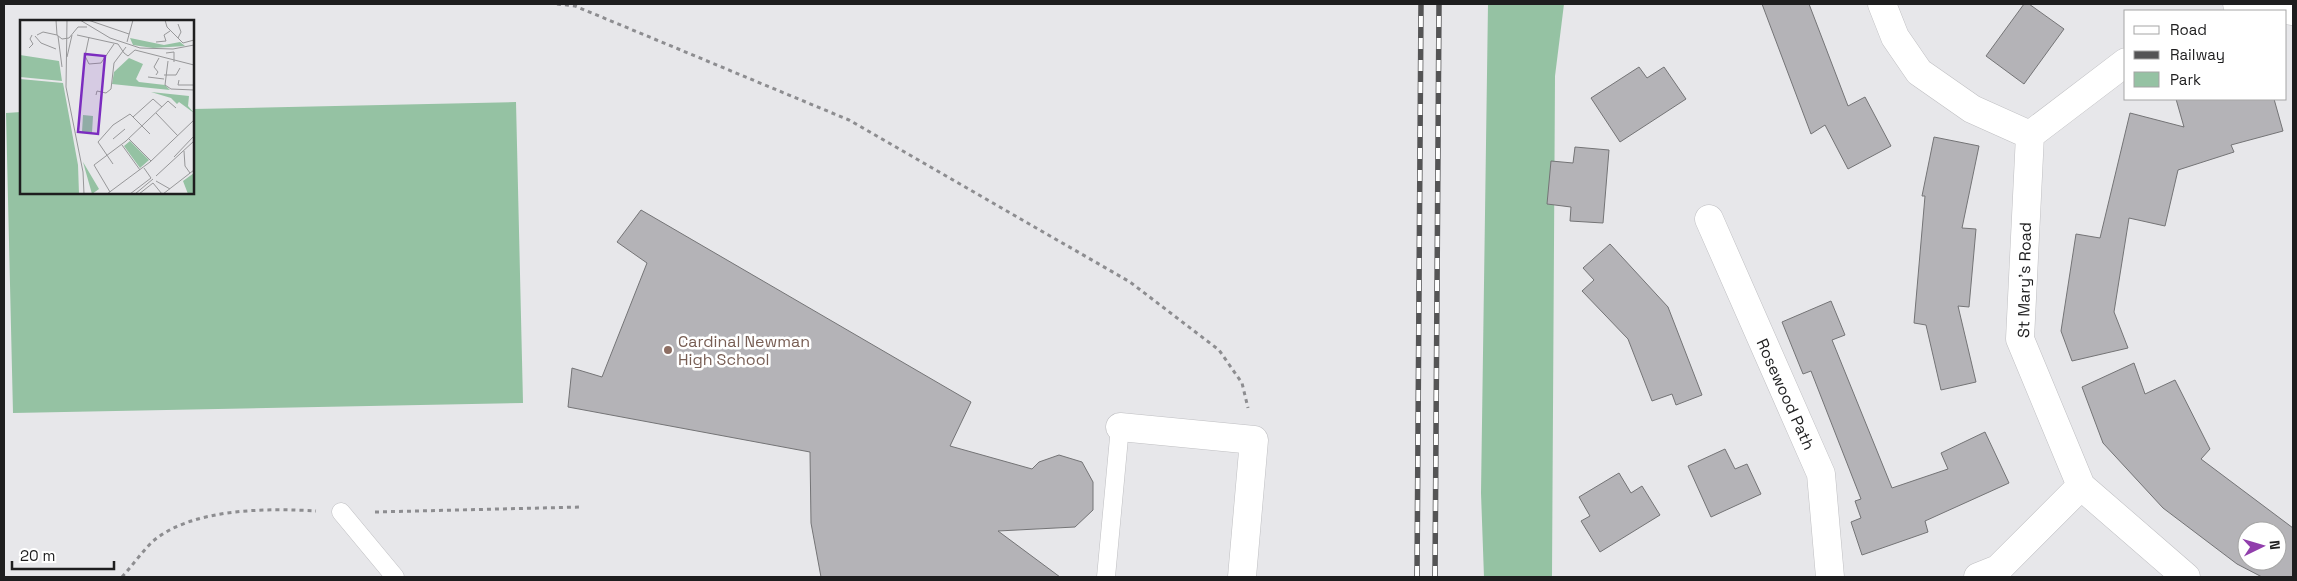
<svg xmlns="http://www.w3.org/2000/svg" width="2297" height="581" font-family="'Space Grotesk',sans-serif">
<style>
.green{fill:#95c2a3}
.building{fill:#b4b3b7;stroke:#747476;fill-rule:evenodd}
.lines{fill:none;stroke-linecap:round;stroke-linejoin:round}
.service-casing{stroke:#bfbfc2;stroke-width:19}
.minor-casing{stroke:#bfbfc2;stroke-width:29}
.path{stroke:#8d8d90;stroke-width:3;stroke-dasharray:4 4;stroke-linecap:butt}
.service{stroke:#fff;stroke-width:18}
.minor{stroke:#fff;stroke-width:28}
.rail-casing{stroke:#545455;stroke-width:5.5}
.rail{stroke:#fff;stroke-width:4;stroke-dasharray:11;stroke-linecap:butt}
.education-dot{fill:#8d6e63;stroke:#fff;stroke-width:2}
.labels{text-anchor:middle;stroke-width:5;stroke-linejoin:round;paint-order:stroke}
.street-label{font-size:16px;fill:#1e1e1f;stroke:#fff}
.education-label{font-size:16px;fill:#785e54;stroke:#fff;text-anchor:start}
.inset-road{fill:none;stroke:#979799;stroke-width:1}
.view{fill:#7b2cbf;fill-opacity:0.15;stroke:#7b2cbf;stroke-width:2.5}
.inset-edge{fill:none;stroke:#1e1e1f;stroke-width:2.5}
</style>
<rect width="100%" height="100%" fill="#e7e7ea"/>
<path class="green" d="M 1488,4 L 1564,4 L 1555,76 L 1552,577 L 1484,577 L 1481,493 Z
M 516,102 L 523,403 L 13,413 L 6,113 L 21,112 L 21,192 L 192,192 L 193,109 Z"/>
<path class="building" d="M 1762,4 L 1809,4 L 1848,106 L 1865,97 L 1891,146 L 1848,169 L 1825,125 L 1811,134 Z
M 2024,4 L 2029,4 L 2064,29 L 2024,84 L 1986,56 Z
M 1639,67 L 1647,78 L 1664,67 L 1686,99 L 1620,142 L 1591,98 Z
M 2176,99 L 2274,99 L 2283,131 L 2231,145 L 2234,152 L 2178,170 L 2165,226 L 2129,218 L 2114,312 L 2128,348 L 2072,361 L 2061,331 L 2076,234 L 2100,238 L 2130,113 L 2184,127 Z
M 1934,137 L 1979,146 L 1962,228 L 1976,229 L 1969,307 L 1958,306 L 1976,382 L 1941,390 L 1926,325 L 1914,323 L 1925,196 L 1922,196 Z
M 1575,147 L 1609,150 L 1603,223 L 1570,221 L 1571,207 L 1547,204 L 1551,161 L 1573,163 Z
M 641,210 L 971,402 L 950,446 L 1032,469 L 1039,462 L 1059,455 L 1082,462 L 1093,482 L 1093,510 L 1075,527 L 998,531 L 1060,577 L 821,577 L 811,523 L 810,452 L 568,407 L 572,368 L 602,377 L 647,263 L 617,242 Z
M 1610,244 L 1668,307 L 1702,395 L 1676,405 L 1672,394 L 1652,401 L 1628,339 L 1582,291 L 1594,280 L 1583,268 Z
M 1831,301 L 1845,335 L 1832,340 L 1892,488 L 1948,469 L 1941,453 L 1985,432 L 2009,483 L 1925,521 L 1928,532 L 1862,555 L 1851,522 L 1861,518 L 1855,501 L 1861,499 L 1811,371 L 1803,374 L 1782,322 Z
M 2134,363 L 2145,394 L 2175,380 L 2210,449 L 2201,459 L 2293,528 L 2293,577 L 2262,577 L 2237,564 L 2163,508 L 2103,443 L 2082,387 ZM 2247,531 L 2277,531 L 2277,561 L 2247,561 Z
M 1725,449 L 1735,469 L 1747,464 L 1761,494 L 1711,517 L 1688,466 Z
M 1619,473 L 1631,493 L 1642,486 L 1660,515 L 1600,552 L 1581,521 L 1590,516 L 1579,497 Z"/>
<g class="lines">
<g class="service-casing">
<path id="service" d="M 341,512 L 395,577
M 1106,577 L 1120,427"/>
</g>
<g class="minor-casing">
<path id="minor" d="M 1882,4 L 1895,37 L 1919,72 L 1972,109 L 2030,135
M 2237,4 L 2293,11
M 2126,62 L 2030,135 L 2020,339 L 2081,486 L 2186,577
M 1709,219 L 1821,474 L 1830,577
M 1120,427 L 1254,440 L 1242,577
M 1978,577 L 1998,569 L 2081,486"/>
</g>
<path class="path" d="M 557,4 L 575,6 L 849,120 L 1130,282 L 1219,350 L 1242,383 L 1248,408
M 375,512 L 582,507
M 122,577 C 132,566 141,553 152,542 C 191,508 267,508 316,511"/>
<use href="#service" class="service"/>
<use href="#minor" class="minor"/>
<g class="rail-casing">
<path id="rail" d="M 1417,577 L 1421,4
M 1435,577 L 1439,4"/>
</g>
<use href="#rail" class="rail"/>
</g>
<circle class="education-dot" cx="668" cy="350" r="5"/>
<g class="labels">
<g class="street-label">
<text transform="translate(2024 280) rotate(-89)" y="6">St Mary's Road</text>
<text transform="translate(1786 394) rotate(66)" y="6">Rosewood Path</text>
</g>
<g class="education-label">
<text x="678" y="347">Cardinal Newman<tspan x="678" dy="18">High School</tspan></text>
</g>
</g>
<g transform="translate(20 20)">
<rect width="174" height="174" fill="#e7e7ea"/>
<path d="M 110,18 L 144,25 L 160,22 L 165,26 L 133,28 L 113,25 ZM 0,35 L 39,41 L 42,61 L 0,57 ZM 109,38 L 123,44 L 116,59 L 119,62 L 145,65 L 150,70 L 92,64 L 94,52 ZM 0,59 L 43,63 L 58,145 L 59,174 L 0,174 ZM 131,72 L 169,76 L 168,86 L 174,93 L 159,82 L 157,84 L 151,78 ZM 63,95 L 73,96 L 72,113 L 62,112 ZM 110,121 L 129,140 L 120,148 L 104,126 ZM 63,142 L 79,169 L 72,174 ZM 174,153 L 174,174 L 168,174 L 163,161 Z" fill="#95c2a3"/>
<path class="inset-road" d="M 36,0 L 37,15 L 42,19 L 49,18 L 58,7 L 67,7M 47,0 L 46,67 L 63,152 L 64,174M 60,0 L 90,18 L 120,28 L 153,29 L 174,25M 68,0 L 109,14M 145,0 L 147,7 L 163,23 L 174,20M 17,15 L 23,12 L 37,15M 57,15 L 98,24 L 104,33M 15,16 L 21,23 L 36,29M 38,16 L 42,47M 69,17 L 65,36 L 69,44 L 81,43 L 94,24M 158,18 L 161,12 L 158,4M 107,22 L 113,0M 136,22 L 146,21 L 144,15 L 150,11M 9,28 L 13,24 L 10,19 L 12,15M 104,33 L 108,36 L 115,30 L 174,45M 146,33 L 154,32 L 154,42M 47,37 L 52,15M 148,41 L 145,65 L 151,69 L 174,70M 136,55 L 138,52 L 134,47 L 139,38M 144,55 L 156,55 L 160,48M 128,57 L 144,59M 159,60 L 158,65 L 174,65M 76,75 L 77,71 L 86,73 L 91,69 L 94,43 L 106,27M 136,93 L 158,116M 113,97 L 133,79 L 142,87M 93,119 L 105,109M 109,119 L 131,141M 102,125 L 120,150M 164,131 L 165,146 L 170,153M 154,137 L 174,116M 93,144 L 78,122 L 93,105 L 110,94 L 130,114M 136,156 L 174,121M 136,161 L 150,169M 90,172 L 74,145 L 106,121 L 148,81 L 156,88M 87,174 L 130,142 L 174,100M 110,174 L 131,158 L 124,148M 115,174 L 133,159M 119,174 L 133,163 L 142,174M 143,174 L 174,150"/>
<path class="view" d="M 65,34 L 85,36 L 78,114 L 58,112 Z"/>
<rect width="174" height="174" class="inset-edge"/>
</g>
<rect width="2297" height="581" fill="none" stroke="#1e1e1f" stroke-width="10"/>
<rect x="2124" y="10" width="162" height="90" fill="#ffffff" stroke="#a5a5a5"/>
<rect x="2134" y="26" width="25" height="8" fill="#ffffff" stroke="#a5a5a5"/>
<text x="2170" y="35" font-size="15" fill="#1e1e1f">Road</text>
<rect x="2134" y="51" width="25" height="8" fill="#545455" stroke="#a5a5a5"/>
<text x="2170" y="60" font-size="15" fill="#1e1e1f">Railway</text>
<rect x="2134" y="72" width="25" height="15" fill="#95c2a3" stroke="#a5a5a5"/>
<text x="2170" y="85" font-size="15" fill="#1e1e1f">Park</text>
<g transform="translate(2262 546) rotate(85)"><circle r="24" fill="#ffffff" stroke="#a5a5a5"/>
<path d="M0-4L9 19L0 12L-9 19Z" fill="#913eac"/>
<text y="-8" font-size="14" font-weight="bold" text-anchor="middle" fill="#1e1e1f">N</text>
</g>
<path d="M12 561v8h102v-8" fill="none" stroke="#1e1e1f" stroke-width="2.5"/>
<text x="20" y="561" font-size="15" fill="#1e1e1f" stroke="#ffffff" stroke-width="4" paint-order="stroke">20 m</text>
</svg>
